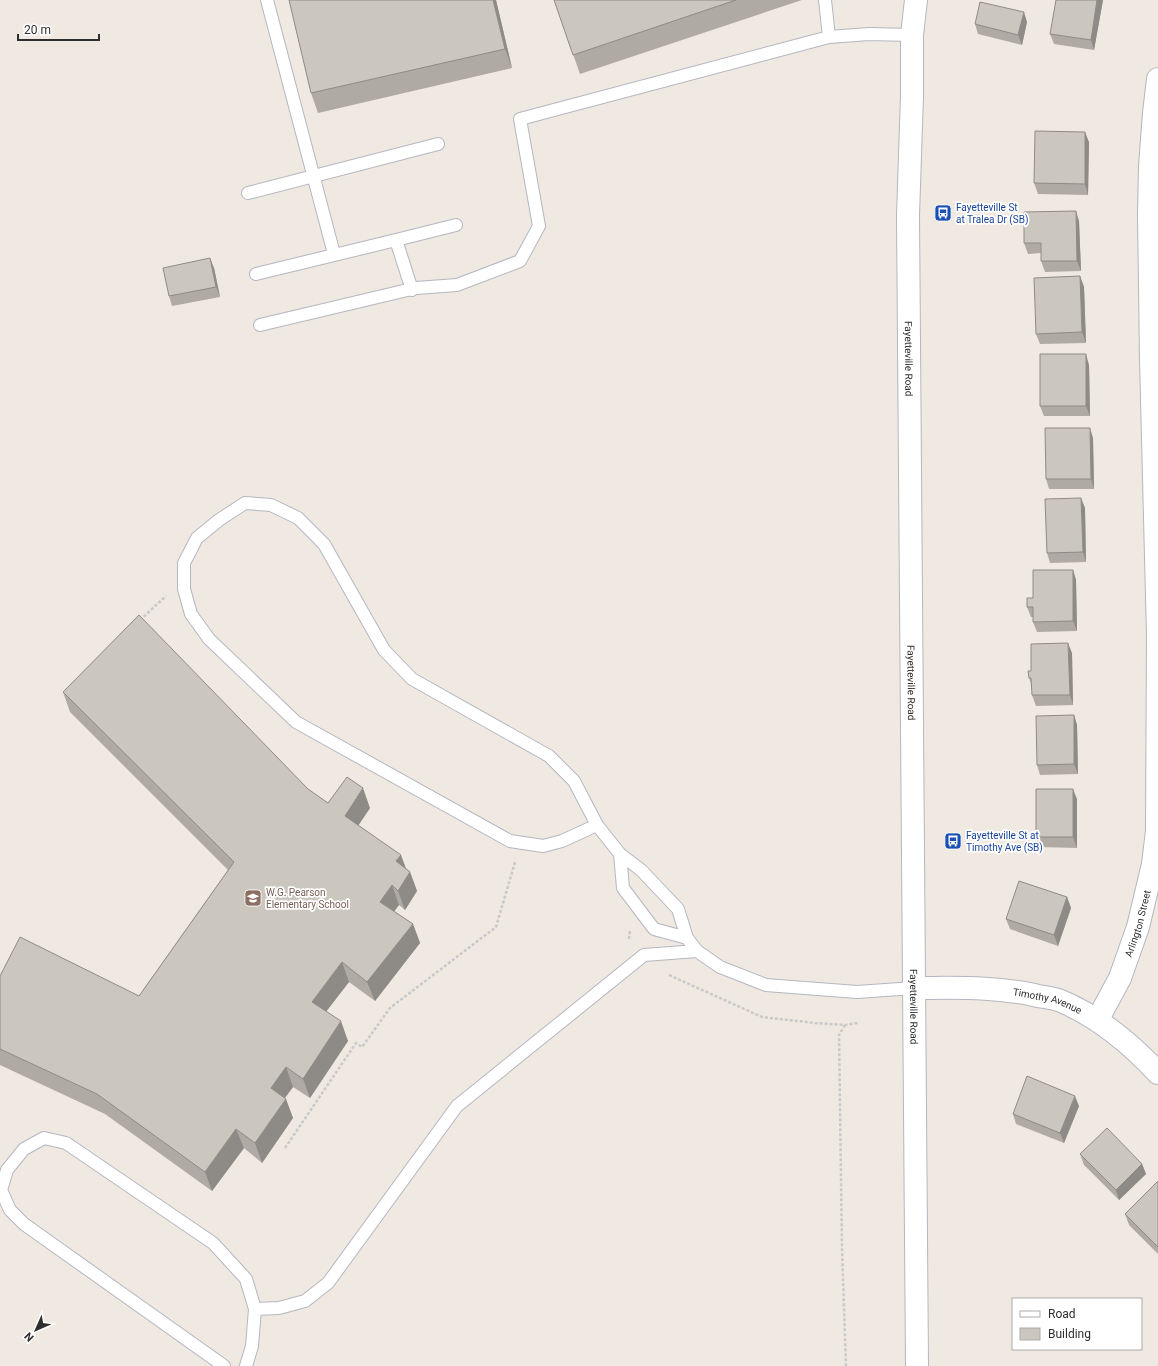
<svg xmlns="http://www.w3.org/2000/svg" width="1158" height="1366" font-family="Roboto,sans-serif">
<style>
.lines{fill:none;stroke-linecap:round;stroke-linejoin:round}
.service-casing{stroke:#b4b7c1;stroke-width:14}
.minor-casing{stroke:#b4b7c1;stroke-width:24}
.secondary-casing{stroke:#b4b7c1;stroke-width:24}
.path{stroke:#c9c9c9;stroke-width:2.5;stroke-dasharray:3 2;stroke-linecap:butt}
.service{stroke:#fff;stroke-width:12}
.minor{stroke:#fff;stroke-width:22}
.secondary{stroke:#fff;stroke-width:22}
.wall{fill:#afaba4}
.shaded-wall{fill:#8e8b86}
.building{fill:#cbc7bf;stroke:#8e8b86}
.labels{text-anchor:middle;stroke-width:3.5;stroke-linejoin:round;paint-order:stroke}
.transit-label{font-size:10px;fill:#164399;stroke:#fff;text-anchor:start}
.street-label{font-size:10px;fill:#2e2e2e;stroke:#fff}
.education-label{font-size:10px;fill:#785e54;stroke:#fff;text-anchor:start}
</style>
<rect width="100%" height="100%" fill="#efe9e1"/>
<g class="lines">
<g class="service-casing">
<path id="service" d="M 267,0 L 334,254
M 825,0 L 829,37
M 248,193 L 438,144
M 396,240 L 456,225
M 256,274 L 396,240 L 412,290
M 260,325 L 416,288 L 457,285 L 520,261 L 539,226 L 520,119 L 829,37 L 869,34 L 912,35
M 597,825 L 562,841 L 543,846 L 510,841 L 296,722 L 209,639 L 191,614 L 184,589 L 184,563 L 197,538 L 219,520 L 245,503 L 271,505 L 298,518 L 324,544 L 384,650 L 412,679 L 549,756 L 574,781 L 597,825 L 620,854 L 641,870 L 678,909 L 687,938 L 697,951 L 720,967 L 766,985 L 857,992 L 914,988
M 620,854 L 623,888 L 654,929 L 687,938
M 255,1309 L 279,1308 L 305,1301 L 328,1283 L 457,1106 L 644,955 L 697,951
M 224,1366 L 24,1224 L 10,1210 L 1,1190 L 7,1170 L 24,1149 L 44,1138 L 66,1143 L 213,1243 L 246,1279 L 255,1309 L 252,1346 L 246,1366"/>
</g>
<g class="minor-casing">
<g id="minor">
<path id="s1" d="M 914,988 C 955,988 997,986 1038,996 C 1045,997 1054,998 1061,1001 C 1099,1017 1130,1043 1158,1073"/>
<path id="s2" d="M 1098,1019 L 1120,978 L 1138,927 L 1153,864 L 1157,831 L 1158,636 L 1151,359 L 1149,215 L 1150,166 L 1154,113 L 1158,79"/>
</g>
</g>
<g class="secondary-casing">
<g id="secondary">
<path id="s3" d="M 916,0 L 912,35 L 912,96 L 908,215 L 917,1366"/>
</g>
</g>
<path class="path" d="M 140,620 L 166,596
M 630,931 L 629,938 L 632,939
M 669,975 L 762,1017 L 815,1023 L 845,1025 L 858,1023
M 845,1025 L 839,1035 L 842,1249 L 846,1366
M 285,1148 L 356,1043 L 362,1047 L 390,1008 L 496,927 L 515,862"/>
<use href="#service" class="service"/>
<use href="#minor" class="minor"/>
<use href="#secondary" class="secondary"/>
</g>
<path class="wall" d="M 496,0 L 512,68 L 318,113 L 311,93 Z
M 554,0 L 802,0 L 580,74 Z
M 1103,0 L 1094,50 L 1054,44 L 1050,34 Z
M 1027,22 L 1022,45 L 978,34 L 975,24 Z
M 1089,142 L 1088,195 L 1038,194 L 1034,183 Z
M 1079,221 L 1081,271 L 1045,272 L 1041,261 L 1041,253 L 1028,254 L 1024,243 Z
M 214,268 L 220,297 L 172,306 L 169,296 Z
M 1080,276 L 1084,287 L 1086,343 L 1040,344 L 1036,334 Z
M 1089,365 L 1090,416 L 1044,416 L 1040,406 Z
M 1093,438 L 1094,489 L 1049,489 L 1046,479 Z
M 1081,498 L 1085,508 L 1086,562 L 1050,563 L 1047,553 Z
M 1073,570 L 1076,580 L 1077,631 L 1037,632 L 1033,622 L 1033,617 L 1031,617 L 1027,607 L 1033,598 Z
M 1072,653 L 1073,705 L 1036,706 L 1032,695 L 1032,686 L 1029,678 L 1031,671 Z
M 63,692 L 308,789 L 328,803 L 370,808 L 358,825 L 410,872 L 417,891 L 405,910 L 399,905 L 394,911 L 413,924 L 420,943 L 375,1001 L 349,982 L 326,1011 L 348,1041 L 310,1098 L 293,1087 L 285,1098 L 293,1118 L 262,1163 L 244,1148 L 212,1191 L 105,1114 L 0,1065 L 0,976 L 139,996 L 228,870 L 70,712 Z
M 1074,715 L 1077,725 L 1078,774 L 1040,775 L 1037,765 Z
M 1077,799 L 1077,848 L 1039,847 L 1036,837 Z
M 1067,897 L 1071,908 L 1058,946 L 1010,929 L 1006,919 Z
M 1079,1106 L 1064,1143 L 1016,1124 L 1013,1114 Z
M 1080,1154 L 1142,1164 L 1146,1174 L 1119,1200 L 1084,1165 Z
M 1158,1182 L 1158,1254 L 1129,1225 L 1125,1214 Z"/>
<path class="shaded-wall" d="M 493,0 L 496,0 L 512,68 L 505,49 Z
M 1097,0 L 1103,0 L 1094,50 L 1091,40 Z
M 1024,12 L 1027,22 L 1022,45 L 1018,35 Z
M 1085,132 L 1089,142 L 1088,195 L 1085,184 Z
M 1076,211 L 1079,221 L 1081,271 L 1077,261 Z
M 210,258 L 214,268 L 220,297 L 216,287 Z
M 1080,276 L 1084,287 L 1086,343 L 1082,332 Z
M 1086,354 L 1089,365 L 1090,416 L 1086,406 Z
M 1090,428 L 1093,438 L 1094,489 L 1091,479 Z
M 1081,498 L 1085,508 L 1086,562 L 1083,552 Z
M 1073,570 L 1076,580 L 1077,631 L 1073,621 Z
M 1068,643 L 1072,653 L 1073,705 L 1070,695 Z
M 1074,715 L 1077,725 L 1078,774 L 1074,764 Z
M 363,788 L 370,808 L 352,835 L 345,816 Z
M 1073,789 L 1077,799 L 1077,848 L 1073,837 Z
M 401,855 L 408,874 L 396,861 Z
M 410,872 L 417,891 L 405,910 L 398,891 Z
M 392,885 L 399,905 L 387,921 L 380,902 Z
M 1067,897 L 1071,908 L 1058,946 L 1054,935 Z
M 413,924 L 420,943 L 375,1001 L 367,982 Z
M 342,962 L 349,982 L 319,1021 L 312,1002 Z
M 341,1021 L 348,1041 L 310,1098 L 303,1079 Z
M 286,1067 L 293,1087 L 278,1107 L 271,1088 Z
M 1075,1096 L 1079,1106 L 1064,1143 L 1060,1133 Z
M 286,1099 L 293,1118 L 262,1163 L 255,1143 Z
M 236,1129 L 244,1148 L 212,1191 L 205,1172 Z
M 1142,1164 L 1146,1174 L 1119,1200 L 1116,1190 Z"/>
<path class="building" d="M 289,0 L 493,0 L 505,49 L 311,93 Z
M 554,0 L 736,0 L 573,55 Z
M 1056,0 L 1097,0 L 1091,40 L 1050,34 Z
M 980,2 L 1024,12 L 1018,35 L 975,24 Z
M 1035,131 L 1085,132 L 1085,184 L 1034,183 Z
M 1076,211 L 1077,261 L 1041,261 L 1041,243 L 1024,243 L 1024,212 Z
M 210,258 L 216,287 L 169,296 L 163,268 Z
M 1080,276 L 1082,332 L 1036,334 L 1034,278 Z
M 1040,354 L 1086,354 L 1086,406 L 1040,406 Z
M 1045,428 L 1090,428 L 1091,479 L 1046,479 Z
M 1081,498 L 1083,552 L 1047,553 L 1045,499 Z
M 1033,570 L 1073,570 L 1073,621 L 1033,622 L 1033,607 L 1027,607 L 1027,598 L 1033,598 Z
M 139,615 L 308,789 L 328,803 L 347,777 L 363,788 L 345,816 L 401,855 L 396,861 L 410,872 L 398,891 L 392,885 L 380,902 L 413,924 L 367,982 L 342,962 L 312,1002 L 341,1021 L 303,1079 L 286,1067 L 271,1088 L 286,1099 L 255,1143 L 236,1129 L 205,1172 L 97,1094 L 0,1049 L 0,976 L 20,937 L 139,996 L 234,862 L 63,692 Z
M 1068,643 L 1070,695 L 1032,695 L 1031,678 L 1029,678 L 1028,671 L 1031,671 L 1031,644 Z
M 1074,715 L 1074,764 L 1037,765 L 1036,716 Z
M 1036,789 L 1073,789 L 1073,837 L 1036,837 Z
M 1019,881 L 1067,897 L 1054,935 L 1006,919 Z
M 1027,1076 L 1075,1096 L 1060,1133 L 1013,1114 Z
M 1107,1128 L 1142,1164 L 1116,1190 L 1080,1154 Z
M 1158,1181 L 1158,1247 L 1125,1214 Z"/>
<defs>
<g id="bus-square" transform="scale(0.9)"><rect x="-9" y="-9" width="18" height="18" rx="4" fill="#1a4fb4" stroke="#fff"/><path d="M-5-6H5V4H4V6H2V4H-2V6H-4V4H-5ZM-3.5-4V0h7V-4ZM-3.5 1.2v1.5H-2V1.2ZM2 1.2v1.5H3.5V1.2Z" fill="#fff"/></g>
<g id="school-square" transform="scale(0.9)"><rect x="-9" y="-9" width="18" height="18" rx="4" fill="#8d6e63" stroke="#fff"/><path d="M0-5L7-2L0 1L-7-2ZM-4 1L0 2.5L4 1V4Q0 6-4 4Z" fill="#fff"/></g>
</defs>
<g fill-rule="evenodd">
<use href="#bus-square" x="943" y="213"/>
<use href="#bus-square" x="953" y="841"/>
<use href="#school-square" x="253" y="898"/>
</g>
<g class="labels">
<g class="transit-label">
<text x="956" y="211">Fayetteville St<tspan x="956" dy="12">at Tralea Dr (SB)</tspan></text>
<text x="966" y="839">Fayetteville St at<tspan x="966" dy="12">Timothy Ave (SB)</tspan></text>
</g>
<g class="street-label">
<text dy="4" stroke="none"><textPath href="#s3" startOffset="359">Fayetteville Road</textPath></text>
<text dy="4" stroke="none"><textPath href="#s3" startOffset="683">Fayetteville Road</textPath></text>
<text dy="4" stroke="none"><textPath href="#s2" startOffset="104">Arlington Street</textPath></text>
<text dy="4" stroke="none"><textPath href="#s1" startOffset="135">Timothy Avenue</textPath></text>
<text dy="4" stroke="none"><textPath href="#s3" startOffset="1007">Fayetteville Road</textPath></text>
</g>
<g class="education-label">
<text x="266" y="896">W.G. Pearson<tspan x="266" dy="12">Elementary School</tspan></text>
</g>
</g>
<rect x="1012" y="1298" width="130" height="52" fill="#ffffff" stroke="#ababab"/>
<rect x="1020" y="1311" width="20" height="6" fill="#ffffff" stroke="#ababab"/>
<text x="1048" y="1318" font-size="12" fill="#2e2e2e">Road</text>
<rect x="1020" y="1328" width="20" height="12" fill="#cbc7bf" stroke="#ababab"/>
<text x="1048" y="1338" font-size="12" fill="#2e2e2e">Building</text>
<g transform="translate(36 1330) rotate(225)" stroke="#ffffff" stroke-width="3" paint-order="stroke">
<path d="M0-3L7 15L0 10L-7 15Z" fill="#2e2e2e"/>
<text y="-6" font-size="11" font-weight="bold" text-anchor="middle" fill="#2e2e2e">N</text>
</g>
<path d="M18 34v6h81v-6" fill="none" stroke="#2e2e2e" stroke-width="2"/>
<text x="24" y="34" font-size="12" fill="#2e2e2e" stroke="#ffffff" stroke-width="3" paint-order="stroke">20 m</text>
</svg>
